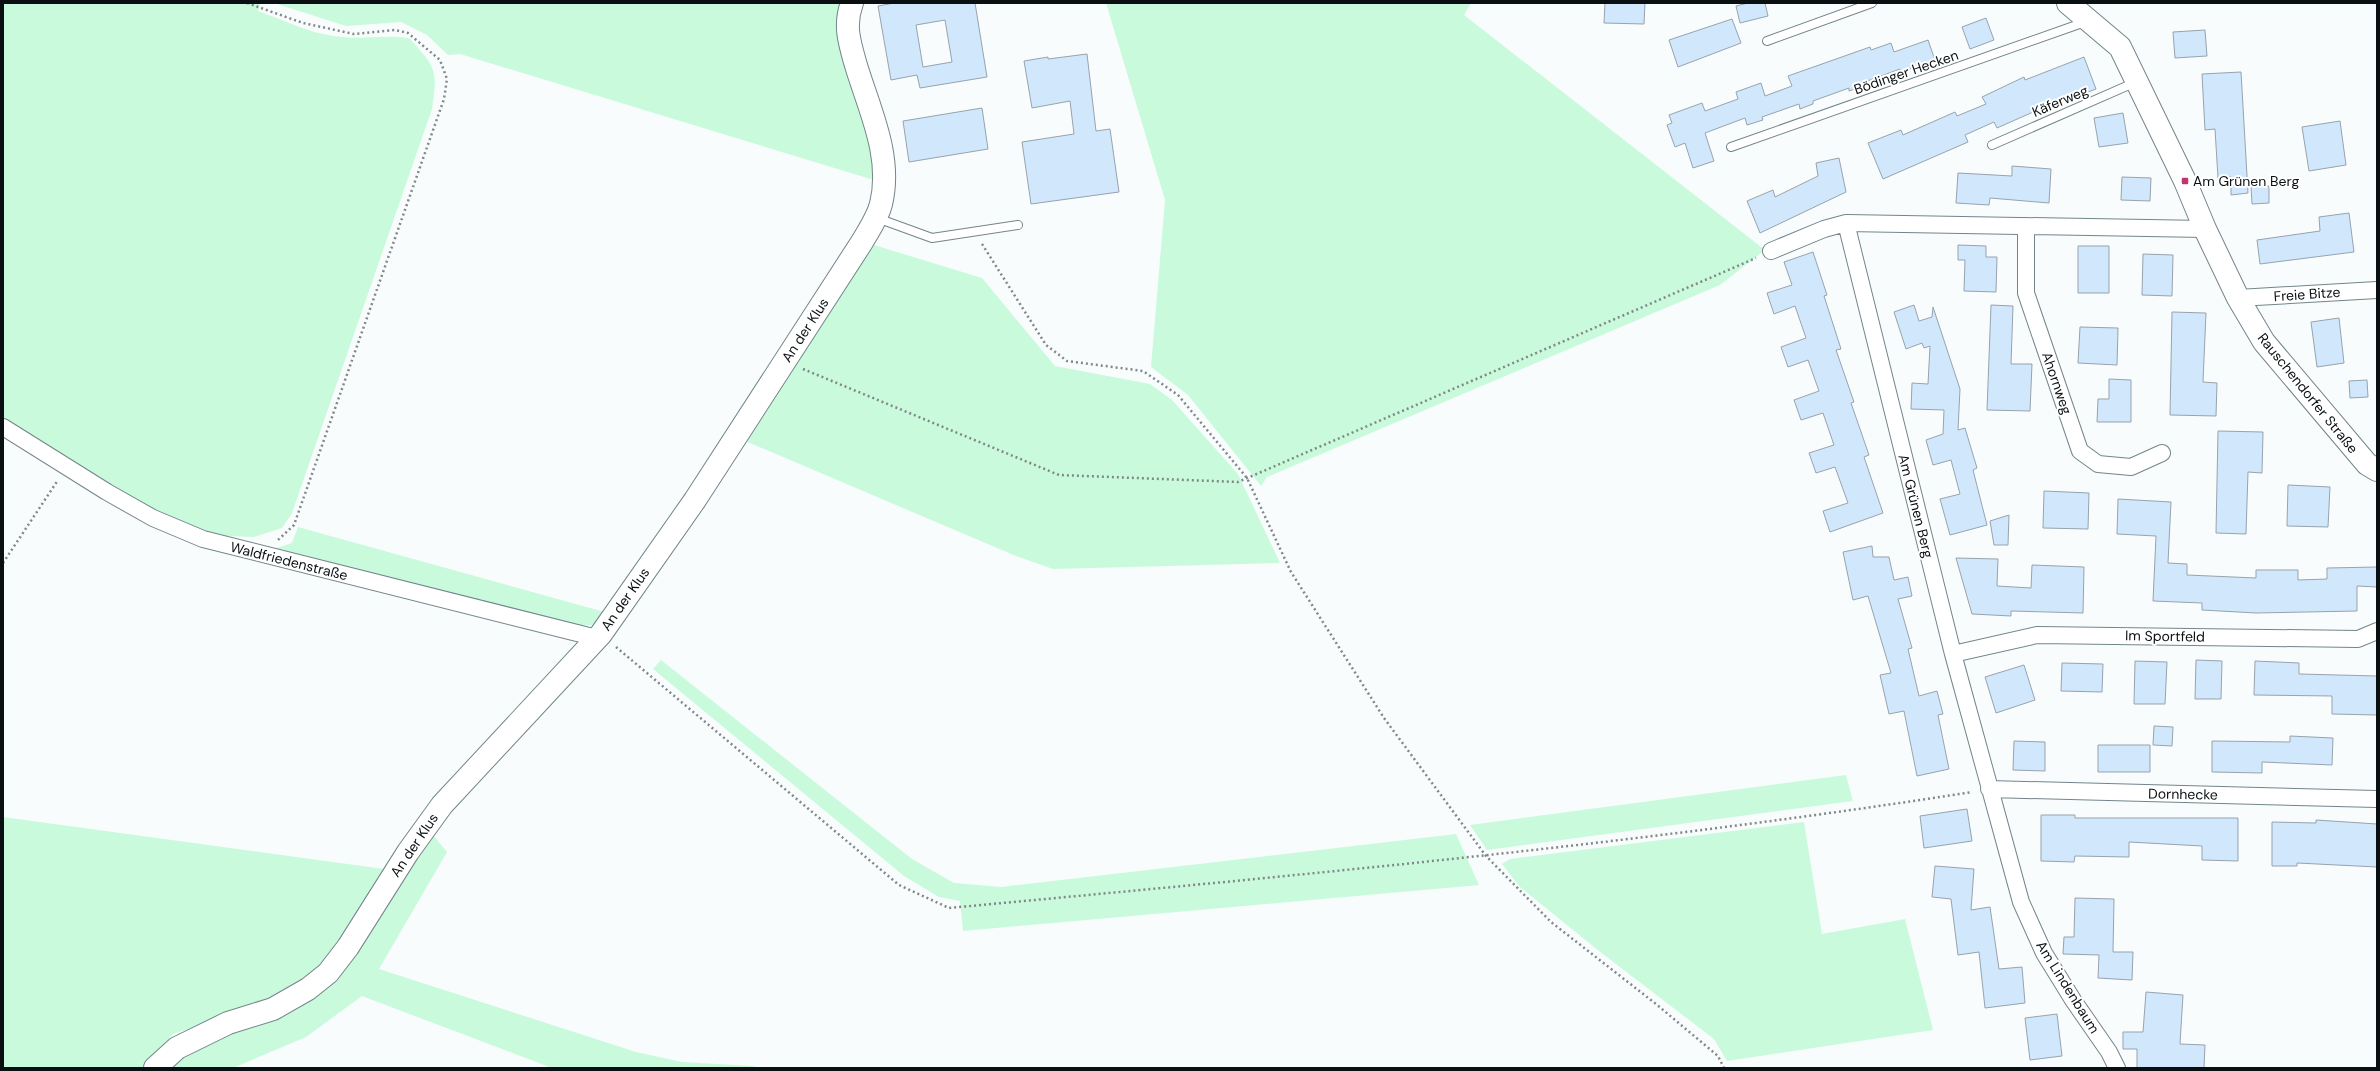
<svg xmlns="http://www.w3.org/2000/svg" width="2380" height="1071" font-family="'DM Sans',sans-serif">
<style>
.green{fill:#c9fadc}
.building{fill:#d0e7fc;stroke:#97a3af;fill-rule:evenodd}
.lines{fill:none;stroke-linecap:round;stroke-linejoin:round}
.lane-casing{stroke:#73858a;stroke-width:10}
.street-casing{stroke:#73858a;stroke-width:18}
.secondary-casing{stroke:#73858a;stroke-width:24}
.path{stroke:#828788;stroke-width:2.5;stroke-dasharray:2 3;stroke-linecap:butt}
.lane{stroke:#fff;stroke-width:8}
.street{stroke:#fff;stroke-width:16}
.secondary{stroke:#fff;stroke-width:22}
.poi-dot{fill:#c0356d;stroke:#fff;stroke-width:1.5}
.labels{text-anchor:middle;stroke-width:4;stroke-linejoin:round;paint-order:stroke}
.street-label{font-size:14px;fill:#0a1012;stroke:#fff}
.poi-label{font-size:14px;fill:#0a1012;stroke:#fff;text-anchor:start}
</style>
<rect width="100%" height="100%" fill="#f8fcfd"/>
<path class="green" d="M 3,3 L 260,3 L 258,11 C 281,19 305,31 328,35 C 355,41 382,34 409,38 C 436,67 438,70 432,109 L 292,513 L 282,528 L 254,537 L 226,536 L 206,531 L 136,504 L 3,419 Z
M 274,3 L 843,3 L 873,143 L 874,180 L 460,54 L 448,55 L 427,35 L 401,22 L 346,26 Z
M 1106,3 L 1471,3 L 1464,15 L 1765,250 L 1720,285 L 1267,477 L 1261,486 L 1188,395 L 1151,367 L 1165,200 Z
M 874,245 L 982,278 L 1055,366 L 1150,384 L 1172,400 L 1238,474 L 1280,563 L 1053,569 L 1016,556 L 743,440 Z
M 298,527 L 608,613 L 593,625 L 573,626 L 271,550 L 292,543 Z
M 661,660 L 912,859 L 954,883 L 1001,887 L 1456,834 L 1479,885 L 963,931 L 960,901 L 939,897 L 904,876 L 653,669 Z
M 1846,775 L 1853,801 L 1487,850 L 1470,825 Z
M 3,817 L 384,869 L 345,938 L 322,968 L 295,985 L 230,1016 L 173,1034 L 142,1068 L 3,1068 Z
M 1804,822 L 1822,934 L 1905,919 L 1933,1030 L 1727,1061 L 1714,1039 L 1599,951 L 1520,887 L 1502,864 L 1510,859 Z
M 432,834 L 447,852 L 379,969 L 636,1052 L 682,1062 L 753,1066 L 759,1068 L 552,1068 L 362,996 L 306,1037 L 233,1068 L 168,1068 L 178,1057 L 228,1033 L 305,1003 Z"/>
<path class="building" d="M 894,3 L 975,3 L 987,77 L 920,88 L 917,75 L 891,80 L 878,6 ZM 945,20 L 952,62 L 923,67 L 916,25 Z
M 1605,3 L 1645,3 L 1644,24 L 1604,23 Z
M 1748,3 L 1765,3 L 1768,16 L 1740,23 L 1736,6 Z
M 1986,18 L 1994,40 L 1970,49 L 1962,27 Z
M 1732,19 L 1741,43 L 1678,67 L 1669,40 Z
M 2205,30 L 2207,56 L 2175,58 L 2173,32 Z
M 1928,40 L 1935,60 L 1901,72 L 1900,69 L 1862,83 L 1863,86 L 1849,91 L 1849,88 L 1813,101 L 1813,104 L 1800,109 L 1799,104 L 1762,117 L 1763,120 L 1747,125 L 1745,118 L 1705,133 L 1714,161 L 1693,168 L 1685,143 L 1675,147 L 1667,125 L 1672,123 L 1669,115 L 1702,103 L 1705,111 L 1738,99 L 1736,92 L 1761,83 L 1765,96 L 1792,86 L 1788,76 L 1870,47 L 1871,50 L 1891,43 L 1894,52 Z
M 1087,54 L 1096,131 L 1110,129 L 1119,192 L 1031,204 L 1022,142 L 1074,134 L 1070,101 L 1032,108 L 1024,61 L 1048,57 L 1048,59 Z
M 2084,57 L 2096,89 L 2059,103 L 2058,101 L 1997,128 L 1994,122 L 1965,135 L 1968,142 L 1883,179 L 1868,143 L 1901,130 L 1903,135 L 1955,112 L 1957,116 L 1986,104 L 1982,97 L 2024,77 L 2025,80 Z
M 2241,72 L 2248,193 L 2231,195 L 2231,177 L 2218,178 L 2215,129 L 2205,130 L 2202,74 Z
M 982,108 L 988,149 L 909,162 L 903,121 Z
M 2123,113 L 2128,143 L 2099,147 L 2094,118 Z
M 2340,121 L 2346,165 L 2309,171 L 2302,127 Z
M 1839,158 L 1846,192 L 1760,233 L 1747,201 L 1773,190 L 1775,197 L 1818,176 L 1816,163 Z
M 2012,166 L 2051,169 L 2049,203 L 1990,198 L 1989,205 L 1956,203 L 1958,173 L 2012,176 Z
M 2122,177 L 2151,178 L 2150,201 L 2121,200 Z
M 2269,186 L 2269,203 L 2252,204 L 2251,187 Z
M 2349,213 L 2354,252 L 2260,264 L 2257,240 L 2320,231 L 2319,217 Z
M 1958,245 L 1986,246 L 1986,257 L 1997,257 L 1996,292 L 1964,291 L 1965,260 L 1958,260 Z
M 2078,246 L 2109,246 L 2109,293 L 2078,293 Z
M 1813,252 L 1827,295 L 1824,296 L 1841,349 L 1836,350 L 1854,402 L 1851,403 L 1869,455 L 1864,457 L 1883,513 L 1830,532 L 1823,511 L 1848,503 L 1835,467 L 1816,473 L 1809,453 L 1834,445 L 1823,413 L 1801,420 L 1794,400 L 1819,391 L 1808,360 L 1788,367 L 1781,347 L 1806,338 L 1795,306 L 1774,314 L 1767,293 L 1792,285 L 1784,262 Z
M 2143,254 L 2173,255 L 2172,296 L 2142,295 Z
M 1914,305 L 1919,321 L 1932,317 L 1933,307 L 1960,389 L 1958,430 L 1965,428 L 1977,468 L 1973,470 L 1987,525 L 1950,535 L 1940,499 L 1960,494 L 1951,460 L 1933,465 L 1926,440 L 1943,434 L 1944,410 L 1911,409 L 1912,383 L 1928,384 L 1930,346 L 1924,348 L 1922,343 L 1906,349 L 1894,312 Z
M 1991,305 L 2013,306 L 2011,364 L 2032,364 L 2030,411 L 1987,410 Z
M 2172,312 L 2206,313 L 2203,382 L 2217,383 L 2216,416 L 2170,415 Z
M 2339,318 L 2344,363 L 2317,367 L 2311,322 Z
M 2080,327 L 2118,328 L 2117,365 L 2078,363 Z
M 2109,379 L 2131,380 L 2131,422 L 2097,422 L 2098,399 L 2109,399 Z
M 2367,380 L 2368,397 L 2350,398 L 2349,381 Z
M 2218,431 L 2263,432 L 2262,473 L 2248,472 L 2246,534 L 2216,533 Z
M 2288,485 L 2330,487 L 2328,527 L 2287,526 Z
M 2044,491 L 2089,493 L 2088,529 L 2043,528 Z
M 2118,499 L 2171,502 L 2168,563 L 2187,564 L 2187,575 L 2256,578 L 2256,570 L 2298,570 L 2298,580 L 2327,579 L 2327,568 L 2377,567 L 2377,587 L 2357,586 L 2357,611 L 2256,613 L 2202,610 L 2202,603 L 2153,601 L 2156,536 L 2117,534 Z
M 2009,515 L 2008,545 L 1994,545 L 1990,521 Z
M 1872,546 L 1873,557 L 1889,557 L 1894,580 L 1908,577 L 1912,596 L 1898,599 L 1912,648 L 1908,649 L 1919,696 L 1937,691 L 1943,714 L 1938,715 L 1949,769 L 1917,776 L 1904,711 L 1889,714 L 1880,675 L 1891,673 L 1868,596 L 1853,600 L 1843,552 Z
M 1956,558 L 1998,559 L 1997,586 L 2031,588 L 2032,565 L 2084,567 L 2083,613 L 2011,611 L 2011,616 L 1972,614 Z
M 2196,660 L 2222,661 L 2221,699 L 2195,699 Z
M 2135,661 L 2167,662 L 2165,704 L 2134,704 Z
M 2255,661 L 2299,663 L 2299,674 L 2377,676 L 2377,715 L 2332,714 L 2332,696 L 2254,695 Z
M 2062,663 L 2103,664 L 2102,692 L 2061,691 Z
M 2024,665 L 2035,700 L 1996,713 L 1985,677 Z
M 2154,726 L 2173,727 L 2172,746 L 2153,745 Z
M 2290,736 L 2333,738 L 2332,765 L 2262,762 L 2262,773 L 2212,772 L 2212,741 L 2290,742 Z
M 2014,741 L 2045,742 L 2045,771 L 2013,770 Z
M 2098,745 L 2150,745 L 2150,772 L 2098,772 Z
M 1967,809 L 1972,841 L 1924,848 L 1920,816 Z
M 2041,815 L 2075,815 L 2075,818 L 2238,818 L 2238,861 L 2202,860 L 2202,846 L 2129,842 L 2129,857 L 2075,856 L 2074,862 L 2041,861 Z
M 2316,820 L 2377,824 L 2377,867 L 2297,863 L 2297,866 L 2272,866 L 2272,822 L 2316,823 Z
M 1935,866 L 1974,869 L 1971,910 L 1990,907 L 1999,969 L 2022,967 L 2025,1003 L 1985,1008 L 1979,952 L 1958,955 L 1951,899 L 1932,897 Z
M 2075,898 L 2114,899 L 2113,952 L 2133,952 L 2132,980 L 2098,978 L 2099,955 L 2063,954 L 2064,937 L 2074,937 Z
M 2146,992 L 2183,995 L 2180,1044 L 2205,1045 L 2204,1068 L 2137,1068 L 2137,1049 L 2123,1049 L 2123,1032 L 2143,1032 Z
M 2057,1014 L 2062,1056 L 2030,1060 L 2025,1018 Z"/>
<g class="lines">
<g class="lane-casing">
<path id="lane" d="M 1767,41 L 1872,3
M 1992,145 L 2136,82
M 1731,147 L 2088,21
M 877,218 L 932,238 L 1018,225"/>
</g>
<g class="street-casing">
<path id="street" d="M 2026,226 L 2026,293 L 2080,451 L 2098,464 L 2131,467 L 2162,453
M 1771,251 L 1824,229 L 1846,223
M 2238,298 L 2377,290
M 3,427 L 107,492 L 153,518 L 203,539 L 597,638
M 1953,654 L 2037,635 L 2358,639 L 2377,631
M 1989,789 L 2377,799
M 2117,1068 L 2109,1052 L 2073,1000 L 2044,953 L 2021,902 L 1953,654 L 1846,223 L 2205,229"/>
</g>
<g class="secondary-casing">
<path id="secondary" d="M 2068,3 L 2120,47 L 2185,181 L 2205,229 L 2238,298 L 2264,342 L 2367,464 L 2377,470
M 155,1068 L 177,1048 L 228,1023 L 273,1009 L 308,989 L 328,973 L 348,947 L 408,852 L 442,805 L 601,634 L 695,500 L 862,242 C 869,230 878,217 881,204 C 893,155 868,107 855,62 C 849,41 844,24 852,3"/>
</g>
<path class="path" d="M 247,3 L 303,23 L 354,34 L 395,30 L 408,33 L 440,60 L 447,79 L 444,99 L 294,525 L 278,540
M 982,244 L 1046,345 L 1067,361 L 1143,371 L 1178,395 L 1247,478 L 1291,572 L 1384,718 L 1486,856 L 1551,922 L 1656,1004 L 1718,1056 L 1724,1068
M 803,369 L 1059,475 L 1238,482 L 1756,258
M 3,563 L 58,480
M 616,647 L 899,885 L 949,908 C 1291,876 1633,845 1972,792"/>
<use href="#lane" class="lane"/>
<use href="#street" class="street"/>
<use href="#secondary" class="secondary"/>
</g>
<rect class="poi-dot" x="2181" y="177" width="8" height="8" rx="2"/>
<g class="labels">
<g class="street-label">
<text transform="translate(1906 72) rotate(-19)" y="5">Bödinger Hecken</text>
<text transform="translate(2060 101) rotate(-23)" y="5">Käferweg</text>
<text transform="translate(2307 294) rotate(-4)" y="5">Freie Bitze</text>
<text transform="translate(805 330) rotate(-57)" y="5">An der Klus</text>
<text transform="translate(2057 383) rotate(71)" y="5">Ahornweg</text>
<text transform="translate(2308 393) rotate(51)" y="5">Rauschendorfer Straße</text>
<text transform="translate(1916 506) rotate(76)" y="5">Am Grünen Berg</text>
<text transform="translate(289 561) rotate(14)" y="5">Waldfriedenstraße</text>
<text transform="translate(625 599) rotate(-55)" y="5">An der Klus</text>
<text transform="translate(2165 636) rotate(1)" y="5">Im Sportfeld</text>
<text transform="translate(2183 794) rotate(1)" y="5">Dornhecke</text>
<text transform="translate(414 845) rotate(-56)" y="5">An der Klus</text>
<text transform="translate(2068 987) rotate(58)" y="5">Am Lindenbaum</text>
</g>
<g class="poi-label">
<text x="2193" y="186">Am Grünen Berg</text>
</g>
</g>
<rect width="2380" height="1071" fill="none" stroke="#0a1012" stroke-width="8"/>
</svg>
